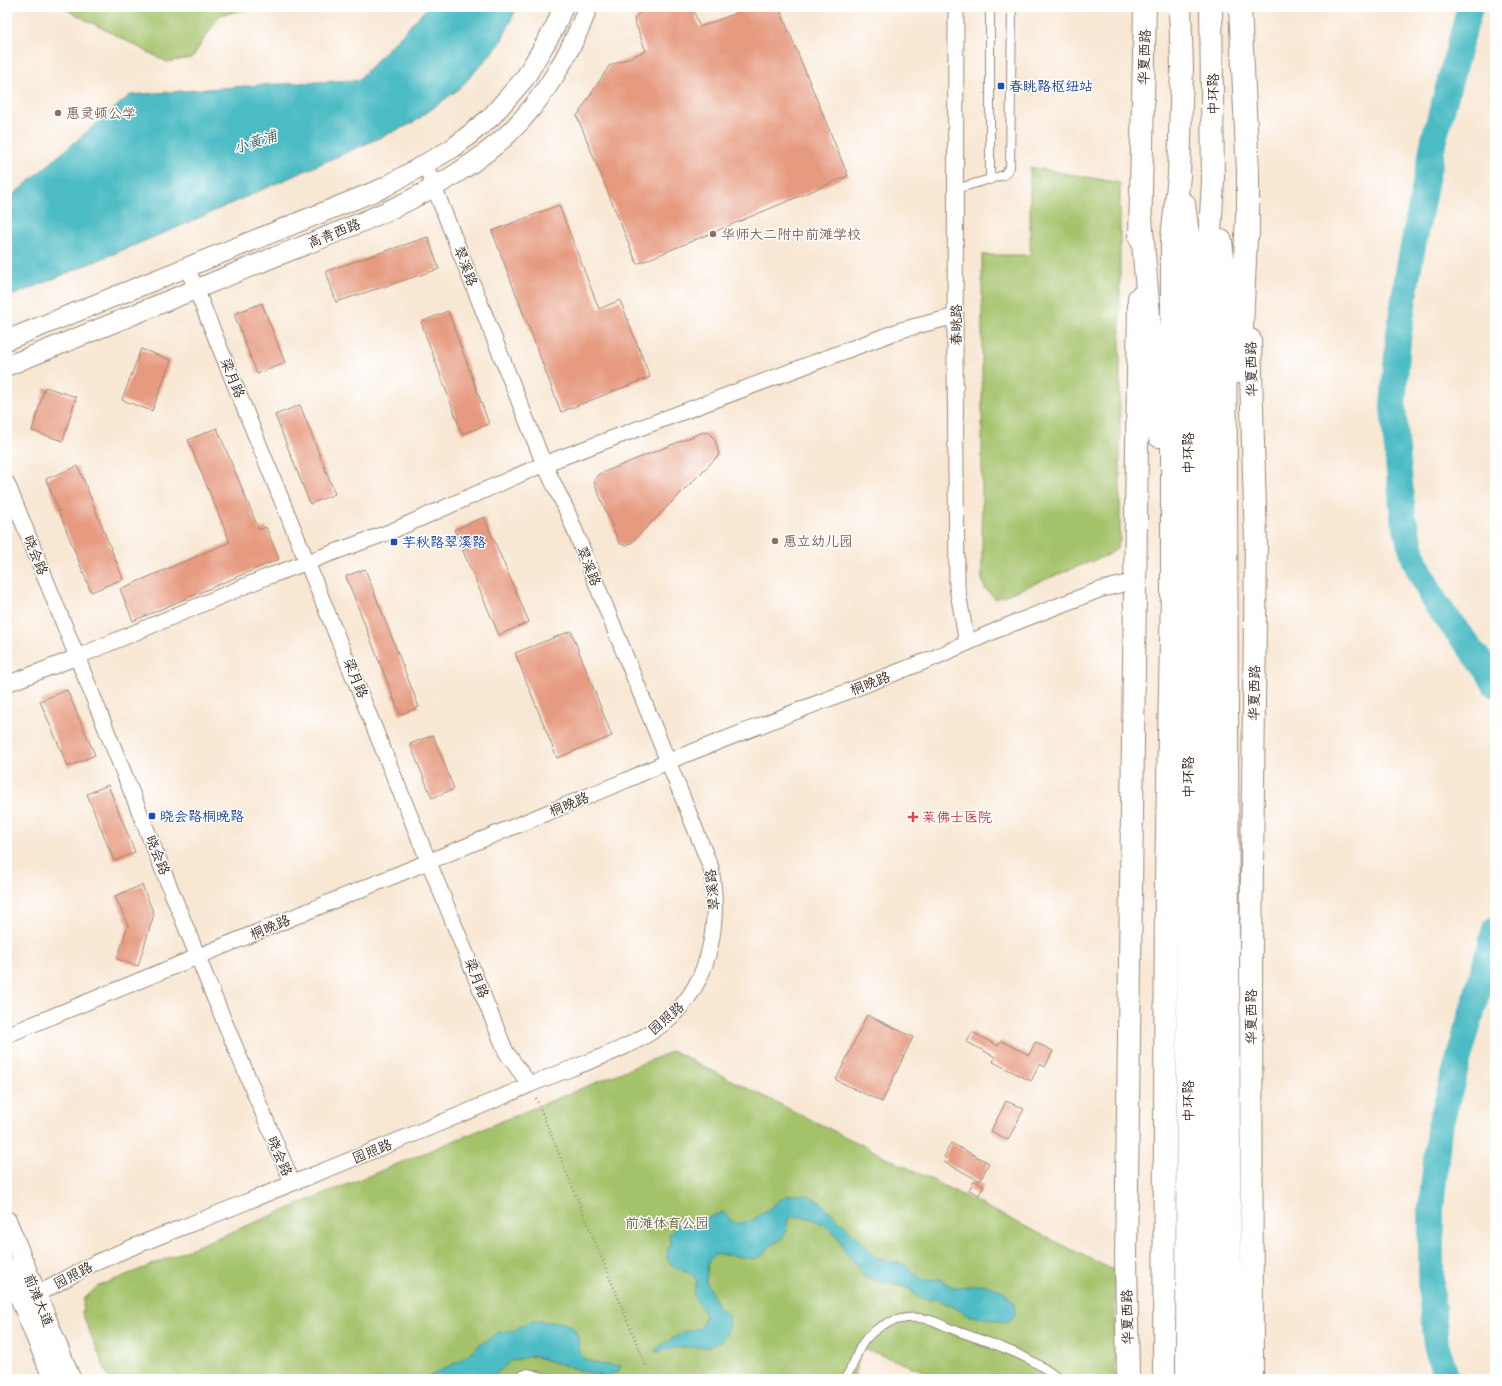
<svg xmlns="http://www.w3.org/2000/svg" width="1502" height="1386" font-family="Itim,'LXGW WenKai TC',sans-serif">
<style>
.green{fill:#a4c26a;stroke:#707644}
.water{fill:#4cbbc4;stroke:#447271}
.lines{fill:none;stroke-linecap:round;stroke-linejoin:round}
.river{stroke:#4cbbc4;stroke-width:26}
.building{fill:#e69a7f}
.service-casing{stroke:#9a8878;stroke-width:10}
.minor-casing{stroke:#9a8878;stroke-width:17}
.tertiary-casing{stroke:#9a8878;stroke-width:21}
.primary-casing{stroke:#9a8878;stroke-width:24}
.trunk-casing{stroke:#9a8878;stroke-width:24}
.path{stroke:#9a8878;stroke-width:2.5;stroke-dasharray:1 3;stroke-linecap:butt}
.service{stroke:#fff;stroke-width:8}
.minor{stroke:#fff;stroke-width:15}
.tertiary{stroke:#fff;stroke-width:19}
.primary{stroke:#fff;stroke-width:22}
.trunk{stroke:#fff;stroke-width:22}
.transit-dot{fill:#1a4fb4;stroke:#fff;stroke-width:1.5}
.education-dot{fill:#8d6e63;stroke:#fff;stroke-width:1.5}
.health-dot{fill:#e0444e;stroke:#fff;stroke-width:1.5}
.labels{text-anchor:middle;stroke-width:3;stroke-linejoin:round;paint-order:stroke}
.street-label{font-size:14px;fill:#3b2a1e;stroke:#fff}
.transit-label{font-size:14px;fill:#164399;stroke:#fff;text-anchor:start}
.education-label{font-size:14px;fill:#785e54;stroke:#fff;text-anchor:start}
.health-label{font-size:14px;fill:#be3a42;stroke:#fff;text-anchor:start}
.park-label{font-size:14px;fill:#605f39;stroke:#fff}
.water-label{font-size:15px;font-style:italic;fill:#426460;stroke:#fff}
</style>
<rect width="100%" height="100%" fill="#fff"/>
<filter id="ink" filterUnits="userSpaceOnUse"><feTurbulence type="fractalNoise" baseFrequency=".025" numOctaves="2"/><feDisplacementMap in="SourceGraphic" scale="8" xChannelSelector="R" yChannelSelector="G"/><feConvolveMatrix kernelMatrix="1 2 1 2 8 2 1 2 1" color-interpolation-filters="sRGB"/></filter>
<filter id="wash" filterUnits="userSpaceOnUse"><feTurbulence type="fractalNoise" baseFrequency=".012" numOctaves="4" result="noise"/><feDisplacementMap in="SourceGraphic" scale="16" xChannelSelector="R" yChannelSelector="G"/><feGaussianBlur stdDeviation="0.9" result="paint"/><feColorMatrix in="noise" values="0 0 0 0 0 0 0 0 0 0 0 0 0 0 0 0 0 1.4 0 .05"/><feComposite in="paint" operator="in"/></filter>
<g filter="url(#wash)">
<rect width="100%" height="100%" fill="#f8e7d3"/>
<path class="green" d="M 61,7 L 259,7 L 220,15 L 192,58 L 167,62 Z
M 1030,167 L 1120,183 L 1120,538 L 1117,548 L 1110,554 L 996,599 L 985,589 L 982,580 L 982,255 L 1030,255 Z
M 673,1051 L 1115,1271 L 1115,1379 L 944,1379 L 862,1348 L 853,1379 L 109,1379 L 82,1313 L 84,1299 L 97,1287 Z"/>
<path class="water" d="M 428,7 L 517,7 L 500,44 L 460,88 L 413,123 L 176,228 L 7,298 L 7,200 L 130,95 L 260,85 L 358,80 Z
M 794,1194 L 808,1195 L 819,1201 L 863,1243 L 872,1254 L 879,1259 L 906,1265 L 920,1278 L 925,1280 L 939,1279 L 953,1287 L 960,1287 L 983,1284 L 1004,1291 L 1014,1304 L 1015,1316 L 1007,1322 L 970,1316 L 952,1306 L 936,1299 L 929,1300 L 921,1298 L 912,1292 L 909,1288 C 895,1284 878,1282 864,1277 C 860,1267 854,1263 847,1255 C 843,1250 842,1244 839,1239 C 830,1225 803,1211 788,1219 L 786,1232 L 781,1240 L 771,1245 L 762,1256 L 753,1259 L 726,1255 L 714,1255 L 708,1262 L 706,1281 L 718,1306 L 728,1316 L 729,1324 L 727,1333 L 722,1340 L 710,1347 L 679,1347 L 657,1352 L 655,1351 L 657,1348 L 683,1332 L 700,1328 C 711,1315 699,1306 693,1294 L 697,1280 C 688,1267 664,1272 667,1251 L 670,1245 L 669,1235 L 680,1222 L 696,1228 L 707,1218 L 723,1212 C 727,1215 728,1219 732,1221 C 748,1230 768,1208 780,1200 C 784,1197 789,1195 794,1194 Z
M 537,1321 C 547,1322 562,1321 571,1326 C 583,1334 574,1352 585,1359 C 595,1365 609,1365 621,1366 L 618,1372 L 604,1377 L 532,1356 L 511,1361 L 490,1379 L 424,1379 L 461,1360 L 478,1346 L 499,1332 L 515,1330 L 528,1322 Z"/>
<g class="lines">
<path class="river" d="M 1470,7 L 1434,139 L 1408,272 L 1398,340 L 1393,407 L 1403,516 L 1415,561 L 1436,604 L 1488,671 L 1495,685
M 1446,1379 L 1436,1345 L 1431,1292 L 1431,1210 L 1439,1129 L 1495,929"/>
</g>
<g id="blocks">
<path class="building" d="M 643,7 L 692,7 L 700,27 L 752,7 L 779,7 L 848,176 L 637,264 L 577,116 L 609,66 L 646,51 L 634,20 Z
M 559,205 L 599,309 L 620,300 L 650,377 L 561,412 L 492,231 Z
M 428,237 L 439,269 L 336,302 L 326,271 Z
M 262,303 L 285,363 L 257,374 L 234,314 Z
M 448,311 L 489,424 L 462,434 L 421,322 Z
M 141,349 L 171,360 L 152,411 L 122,400 Z
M 45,387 L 76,397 L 63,441 L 32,431 Z
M 300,405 L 335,494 L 310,504 L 275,415 Z
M 217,428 L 259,530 L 266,527 L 279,559 L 133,621 L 120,589 L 230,542 L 188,440 Z
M 709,432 L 715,440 L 719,455 L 632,542 L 626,546 L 619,543 L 594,482 L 596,477 L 599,474 L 701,433 Z
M 78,466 L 123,579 L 91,592 L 46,479 Z
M 484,517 L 529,622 L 499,635 L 454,530 Z
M 365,569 L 419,707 L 400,715 L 346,576 Z
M 571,631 L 612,736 L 557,758 L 515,653 Z
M 67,690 L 95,755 L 68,767 L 40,701 Z
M 433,735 L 454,789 L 432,798 L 410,744 Z
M 108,785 L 135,852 L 114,861 L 87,794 Z
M 142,885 L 154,914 L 138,966 L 117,959 L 128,925 L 115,896 Z
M 867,1015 L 913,1037 L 882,1102 L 836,1080 Z
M 972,1032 L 998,1046 L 1001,1041 L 1029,1055 L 1035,1042 L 1053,1051 L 1045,1067 L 1040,1064 L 1031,1081 L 993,1062 L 995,1057 L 967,1042 Z
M 1006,1101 L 1024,1109 L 1008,1140 L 991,1131 Z
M 951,1143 L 989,1163 L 980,1181 L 944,1162 L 946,1158 L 944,1157 Z
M 974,1181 L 984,1185 L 979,1195 L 969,1190 Z"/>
</g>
</g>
<g filter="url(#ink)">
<use href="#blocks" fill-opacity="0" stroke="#9a8878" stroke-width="1"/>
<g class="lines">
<g class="service-casing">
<path id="service" d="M 990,7 L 990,180
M 956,189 L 1004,175 L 1010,167 L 1012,7
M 513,1379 L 528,1373 L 551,1379
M 844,1379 C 859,1361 854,1345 877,1329 C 890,1319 910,1316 926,1319 C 934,1320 942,1325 949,1328 C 986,1342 1028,1353 1059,1379"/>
</g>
<g class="minor-casing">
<path id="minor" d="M 956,7 L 955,359 L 957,587 L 967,643
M 187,267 L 506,1052 L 530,1085
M 7,483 L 212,992 L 292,1182
M 7,684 L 77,657 L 264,578 L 392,531 L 544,464 L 901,330 L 956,316
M 7,1035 L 627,780 L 669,761 L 931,659 L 1004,627 L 1099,590 L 1135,581
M 28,1298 C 50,1289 71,1275 93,1264 C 143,1241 196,1223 246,1202 C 340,1164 435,1127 527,1086 C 572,1066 636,1050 671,1017 C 712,979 720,921 711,868 L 567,511 L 544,464 L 425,164"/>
</g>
<g class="tertiary-casing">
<path id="tertiary" d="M 7,340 L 383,188 L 453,148 L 491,117 L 525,78 L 555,27 L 563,7
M 7,366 C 94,331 180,296 267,260 C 350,227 439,197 507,135 C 543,101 571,53 588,7
M 7,1221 L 71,1379
M 7,1267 L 53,1379"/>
</g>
<g class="primary-casing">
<path id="primary" d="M 1240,7 L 1248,172 L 1248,234
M 1140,238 L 1145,7
M 1250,340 L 1256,543 L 1251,948 L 1252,1379
M 1128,1379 L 1126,1257 L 1139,298"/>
</g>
<g class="trunk-casing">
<path id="trunk" d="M 1184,204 L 1189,242 L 1187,1379
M 1141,218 L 1159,436
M 1221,241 L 1225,276 L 1229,1167 L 1231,1379
M 1240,372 L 1247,215
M 1164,1379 L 1166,879 L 1172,593 L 1172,238 L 1179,176 L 1182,68 L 1180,7
M 1209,1379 L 1207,679 L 1209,250 L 1213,181 L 1211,7"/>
</g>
<path class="path" d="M 536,1098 L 646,1366"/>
<use href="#service" class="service"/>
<use href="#minor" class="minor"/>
<use href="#tertiary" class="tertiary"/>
<use href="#primary" class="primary"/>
<use href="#trunk" class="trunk"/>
</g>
</g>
<g class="transit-dot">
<rect x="997" y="82" width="8" height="8" rx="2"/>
<rect x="390" y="538" width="8" height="8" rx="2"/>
<rect x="148" y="812" width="8" height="8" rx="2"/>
</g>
<g class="education-dot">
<circle cx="58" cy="113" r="4"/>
<circle cx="713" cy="234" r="4"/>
<circle cx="775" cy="541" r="4"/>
</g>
<path class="health-dot" d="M911 811h4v4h4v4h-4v4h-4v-4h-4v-4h4z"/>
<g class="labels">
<g class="street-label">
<text transform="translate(1144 57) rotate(-88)" y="5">华夏西路</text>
<text transform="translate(1213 94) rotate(-90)" y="5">中环路</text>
<text transform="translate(334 233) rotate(-22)" y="5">高青西路</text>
<text transform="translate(466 266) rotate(69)" y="5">翠溪路</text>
<text transform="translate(956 325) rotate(-89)" y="5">春眺路</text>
<text transform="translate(1251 369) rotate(-91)" y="5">华夏西路</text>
<text transform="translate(233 378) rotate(68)" y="5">梁月路</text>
<text transform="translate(1188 453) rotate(-90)" y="5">中环路</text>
<text transform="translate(36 555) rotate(68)" y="5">晓会路</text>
<text transform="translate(589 566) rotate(68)" y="5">翠溪路</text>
<text transform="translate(356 678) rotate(68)" y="5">梁月路</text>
<text transform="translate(870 683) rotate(-21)" y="5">桐晚路</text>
<text transform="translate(1254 693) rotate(-89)" y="5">华夏西路</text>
<text transform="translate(1188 777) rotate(-90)" y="5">中环路</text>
<text transform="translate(569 804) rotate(-22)" y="5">桐晚路</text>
<text transform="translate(158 855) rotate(68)" y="5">晓会路</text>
<text transform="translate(712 890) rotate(-96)" y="5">翠溪路</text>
<text transform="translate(270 927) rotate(-23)" y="5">桐晚路</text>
<text transform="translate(477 978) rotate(68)" y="5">梁月路</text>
<text transform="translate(1251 1017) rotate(-90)" y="5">华夏西路</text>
<text transform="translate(666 1018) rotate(-41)" y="5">园照路</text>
<text transform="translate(1188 1101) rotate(-90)" y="5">中环路</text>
<text transform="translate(372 1151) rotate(-22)" y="5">园照路</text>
<text transform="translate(280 1156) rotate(66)" y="5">晓会路</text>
<text transform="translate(73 1275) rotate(-28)" y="5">园照路</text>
<text transform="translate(39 1300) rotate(68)" y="5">前滩大道</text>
<text transform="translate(1127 1317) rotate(-91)" y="5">华夏西路</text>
</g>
<g class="transit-label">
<text x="1009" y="91">春眺路枢纽站</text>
<text x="402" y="547">芋秋路翠溪路</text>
<text x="160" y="821">晓会路桐晚路</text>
</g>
<g class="education-label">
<text x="66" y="118">惠灵顿公学</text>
<text x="721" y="239">华师大二附中前滩学校</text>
<text x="783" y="546">惠立幼儿园</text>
</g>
<g class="health-label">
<text x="922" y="822">莱佛士医院</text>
</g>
<g class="park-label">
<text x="667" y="1228">前滩体育公园</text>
</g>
<g class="water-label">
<text transform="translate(255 142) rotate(-18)" y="5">小黄浦</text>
</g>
</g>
<rect width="1502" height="1386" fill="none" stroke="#fff" stroke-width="24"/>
</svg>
